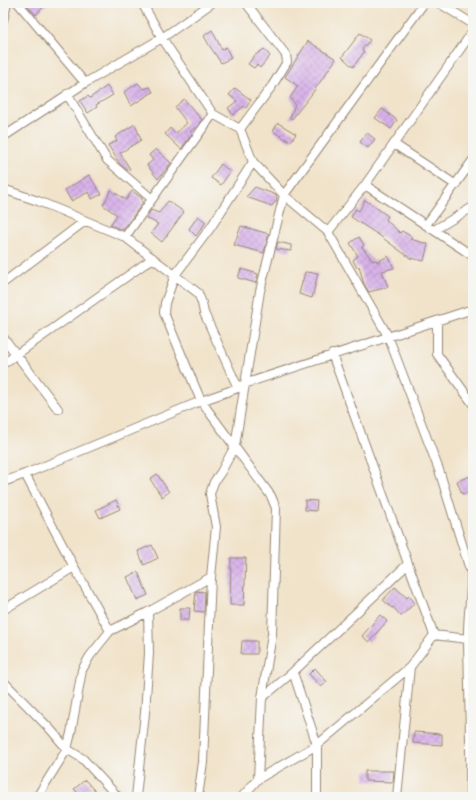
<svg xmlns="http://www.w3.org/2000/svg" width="476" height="800" font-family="'Architects Daughter',sans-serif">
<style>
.building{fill:url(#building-cross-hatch)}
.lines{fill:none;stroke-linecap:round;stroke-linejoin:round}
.minor-casing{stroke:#968674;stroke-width:10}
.minor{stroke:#fff;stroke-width:8}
</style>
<defs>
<pattern id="building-cross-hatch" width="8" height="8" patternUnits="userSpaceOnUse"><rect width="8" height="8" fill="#d8b3ea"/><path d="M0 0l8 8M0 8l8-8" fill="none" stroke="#ba9ac8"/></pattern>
</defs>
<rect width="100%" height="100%" fill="#f6f6f2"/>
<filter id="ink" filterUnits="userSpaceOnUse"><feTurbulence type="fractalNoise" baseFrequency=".025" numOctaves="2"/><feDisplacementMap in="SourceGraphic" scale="8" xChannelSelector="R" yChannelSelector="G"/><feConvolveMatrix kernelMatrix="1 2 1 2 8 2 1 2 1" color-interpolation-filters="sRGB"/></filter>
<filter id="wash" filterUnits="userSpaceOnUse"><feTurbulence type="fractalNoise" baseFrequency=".012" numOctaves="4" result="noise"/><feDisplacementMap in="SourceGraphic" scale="16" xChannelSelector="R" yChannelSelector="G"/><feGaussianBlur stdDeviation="0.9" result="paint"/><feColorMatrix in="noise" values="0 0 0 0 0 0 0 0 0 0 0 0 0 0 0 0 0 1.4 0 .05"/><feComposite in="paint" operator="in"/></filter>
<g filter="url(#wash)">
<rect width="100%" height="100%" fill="#f1e3ca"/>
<g id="blocks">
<path class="building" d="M 25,3 L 47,3 L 36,15 Z
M 212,30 L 222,50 L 226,47 L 231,58 L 221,63 L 209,45 L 204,36 Z
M 360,33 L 370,40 L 362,49 L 364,52 L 353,67 L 342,57 Z
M 308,41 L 336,59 L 311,95 L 292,119 L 290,118 L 295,104 L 290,98 L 298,86 L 285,77 Z
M 264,49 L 270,56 L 260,68 L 257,65 L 254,68 L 248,64 L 254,56 Z
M 138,83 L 143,89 L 150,87 L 153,92 L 131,106 L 124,92 Z
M 107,86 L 113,95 L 96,105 L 97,107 L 88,113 L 80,101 L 88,96 L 90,98 Z
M 235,88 L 251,100 L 246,108 L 244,106 L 233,115 L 228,108 L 237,101 L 229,95 Z
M 184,99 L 202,120 L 190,132 L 192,134 L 181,149 L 165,134 L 170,128 L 175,134 L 187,123 L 175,107 Z
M 382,109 L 397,120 L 391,129 L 375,118 Z
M 278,123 L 296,134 L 290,142 L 273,131 Z
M 135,124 L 141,140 L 120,153 L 130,169 L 127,170 L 120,164 L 108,145 L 117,141 L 115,137 Z
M 367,133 L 375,139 L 368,148 L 360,142 Z
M 156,149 L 171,163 L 158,179 L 147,165 L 153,160 L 149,155 Z
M 221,164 L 230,172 L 221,185 L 211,178 Z
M 89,175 L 98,189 L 102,194 L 92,199 L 89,192 L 71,201 L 65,190 Z
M 255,187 L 276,195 L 277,200 L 272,206 L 246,197 Z
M 111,190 L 126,200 L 132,191 L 142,198 L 142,204 L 123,230 L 110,225 L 117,215 L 103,205 Z
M 365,200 L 388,216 L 386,220 L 400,233 L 402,231 L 412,237 L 410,239 L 428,244 L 424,261 L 410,258 L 376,233 L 377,234 L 351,217 L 356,209 L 359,211 Z
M 168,201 L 184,212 L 162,242 L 151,233 L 158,224 L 146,218 L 151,210 L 159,213 Z
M 198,216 L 206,222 L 196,236 L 189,229 Z
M 241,226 L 269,234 L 264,253 L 234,245 Z
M 359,237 L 364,245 L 362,247 L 373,261 L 376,260 L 377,262 L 388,256 L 394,268 L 382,271 L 388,287 L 369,292 L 364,284 L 359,266 L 357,268 L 353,260 L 358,256 L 350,243 Z
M 278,242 L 291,245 L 291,251 L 276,249 Z
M 241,269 L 258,274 L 256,283 L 238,278 Z
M 305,272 L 318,273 L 312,298 L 299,294 Z
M 157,474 L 169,492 L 162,497 L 150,479 Z
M 473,475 L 473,491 L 462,494 L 457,481 Z
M 116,500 L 120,509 L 100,518 L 96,510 Z
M 305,500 L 317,501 L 316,511 L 305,510 Z
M 152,545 L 158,558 L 144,565 L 138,551 Z
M 231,558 L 246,558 L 244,605 L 230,605 Z
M 138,572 L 148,595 L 137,600 L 127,577 Z
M 395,587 L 407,598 L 409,596 L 415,603 L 401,616 L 393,607 L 392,608 L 383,600 Z
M 196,591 L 205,592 L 204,612 L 194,611 Z
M 180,608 L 190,608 L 189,620 L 180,620 Z
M 380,615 L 387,621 L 369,642 L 362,636 Z
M 242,641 L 257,641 L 257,654 L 241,654 Z
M 315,668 L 327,682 L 321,687 L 309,674 Z
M 414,732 L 442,734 L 442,745 L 413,743 Z
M 365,771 L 394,771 L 393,782 L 365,781 Z
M 85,780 L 100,797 L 82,797 L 74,789 Z"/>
</g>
</g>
<g filter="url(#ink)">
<use href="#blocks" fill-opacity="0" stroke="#968674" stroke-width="1"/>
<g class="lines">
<g class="minor-casing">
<path id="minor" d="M 18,3 L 85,83
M 142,3 L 162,38 L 213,114 L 240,129 L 253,162 L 284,195 L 328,232 L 388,336 L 439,470 L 471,573 C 472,596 467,618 468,641 C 469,693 471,745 470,797
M 439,3 L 473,24
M 3,21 L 7,3
M 67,94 L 107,160 L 152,199
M 240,129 L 272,86 L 287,62 L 286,55 L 246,3
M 3,137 L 85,83 L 162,38 L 212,3
M 394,144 L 456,185
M 253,162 L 211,227 L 175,275 L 165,303 L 164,313 L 201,401 L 271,496 L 276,508 L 272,634 L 262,698 L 258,779
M 365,185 L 473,256
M 3,189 L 38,201 L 125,237 L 198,293 L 202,303 L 204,313 L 238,388
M 426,225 L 473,160
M 434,230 L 473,207
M 328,232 L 365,185 L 473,31
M 125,237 L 213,114
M 3,283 L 85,221
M 437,321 L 437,354 L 473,404
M 3,337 L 58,409
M 332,354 L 434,635
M 3,364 L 153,258
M 25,474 L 74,567 L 110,631
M 3,482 L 25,474 L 201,401 L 238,388 L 244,384 L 473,309
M 3,610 L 74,567
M 434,635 L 468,639
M 293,672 L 317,745 L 317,797
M 3,681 L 51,730 L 67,749 L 83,759 L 118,797
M 262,698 L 293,672 L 408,564
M 37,797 L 67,749 L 71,733 L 82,670 L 90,656 L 110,631 L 148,612 L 211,577
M 136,797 L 145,713 L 149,653 L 148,612
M 198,797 L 203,762 L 211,577 L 216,527 L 210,494 L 214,482 L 221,472 L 235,446 L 260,291 L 284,195 L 424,3
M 242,797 L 258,779 L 317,745 L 410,667 L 434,635
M 397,797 L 410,667"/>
</g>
<use href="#minor" class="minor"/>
</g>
</g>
<rect width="476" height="800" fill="none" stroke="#f6f6f2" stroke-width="16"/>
</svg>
